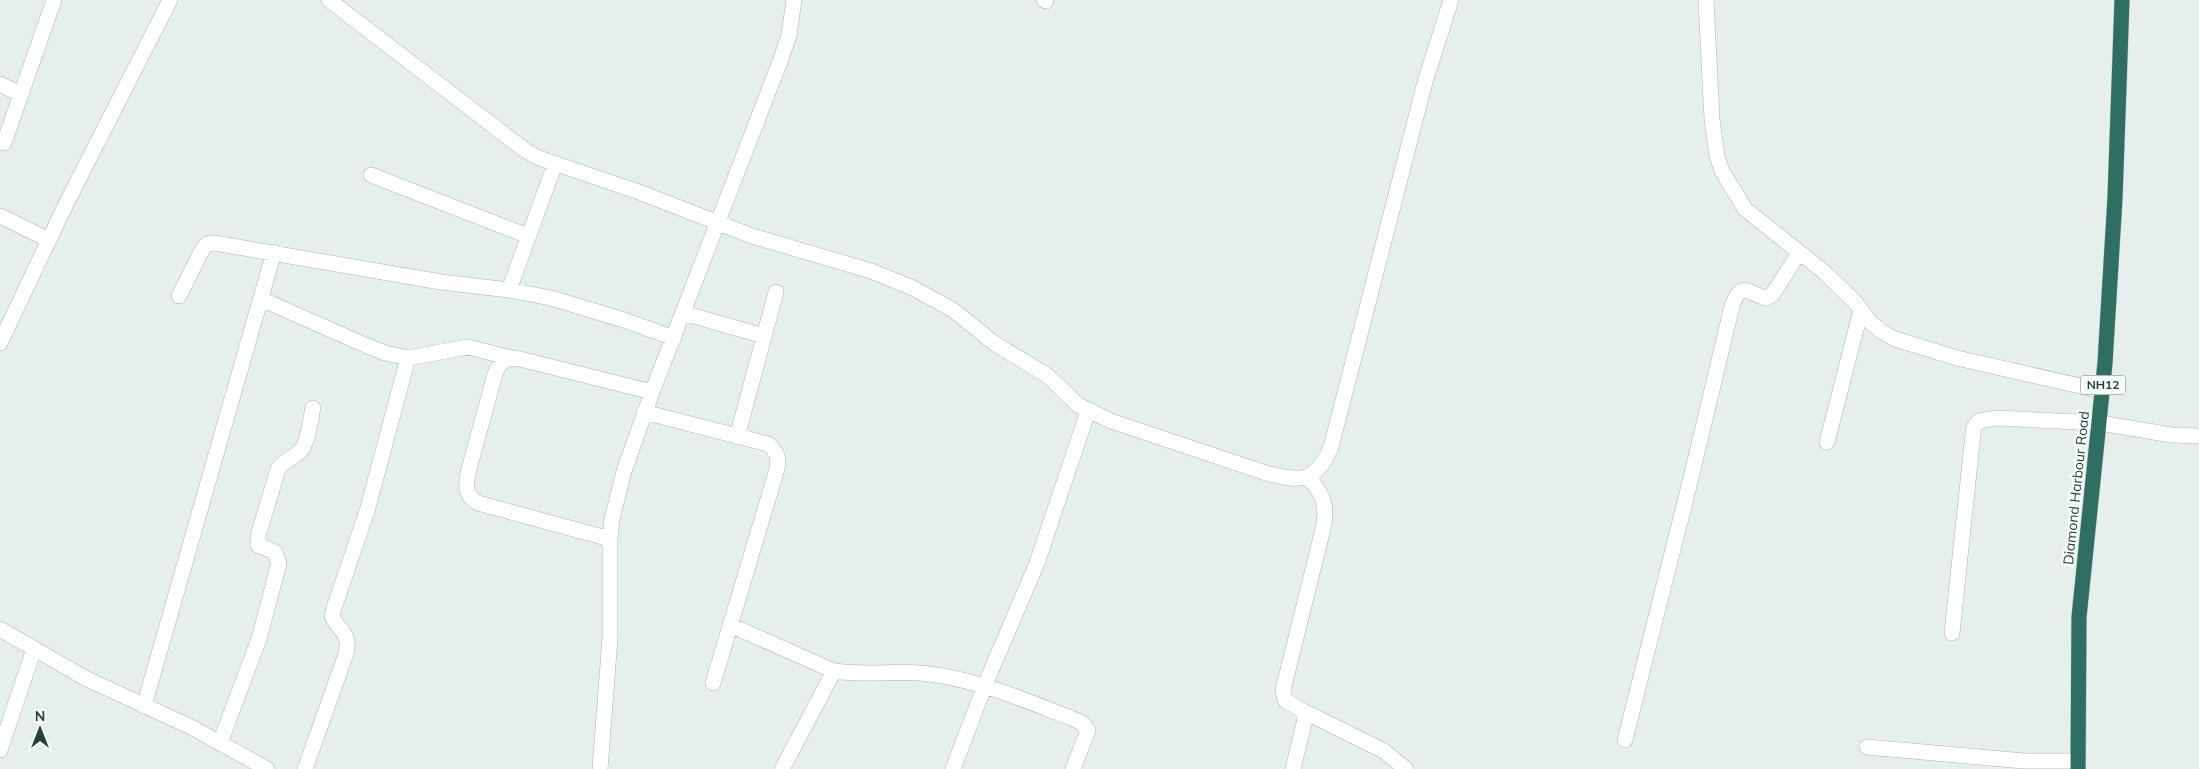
<svg xmlns="http://www.w3.org/2000/svg" width="2199" height="769" font-family="Mulish,sans-serif">
<style>
.lines{fill:none;stroke-linecap:round;stroke-linejoin:round}
.minor-casing{stroke:#a8b8b2;stroke-width:16}
.highway-casing{stroke:#c2cac8;stroke-width:16}
.minor{stroke:#fff;stroke-width:15}
.highway{stroke:#2f6f62;stroke-width:15}
.labels{text-anchor:middle;stroke-width:5;stroke-linejoin:round;paint-order:stroke}
.shield{fill:#f7fbf9;stroke:#637a73;stroke-width:1}
.shield-label{font-size:12px;font-weight:bold;fill:#24423a}
.street-label{font-size:14px;fill:#24423a;stroke:#f7fbf9}
</style>
<rect width="100%" height="100%" fill="#e6efeb"/>
<g class="lines">
<g class="minor-casing">
<path id="minor" d="M 329,0 L 526,151 L 539,158 L 639,192 L 752,236 L 871,271 L 913,288 L 953,310 L 994,343 L 1048,376 L 1078,405 L 1111,421 L 1266,473 C 1300,482 1316,483 1331,447 L 1425,82 L 1451,0
M 1044,0 L 1046,1
M 1706,0 L 1712,119 L 1717,156 L 1722,171 L 1745,209 L 1824,272 L 1856,303 L 1869,321 L 1882,332 L 1895,339 L 1957,358 L 2102,391
M 0,84 L 20,94
M 4,143 L 54,0
M 371,175 L 528,236
M 0,216 L 49,240
M 509,290 L 555,164
M 179,296 L 202,250 L 207,244 L 214,243 L 441,282 L 509,290 L 551,298 L 624,320 L 674,338
M 261,299 L 365,345 L 385,353 L 408,358 L 468,347 L 511,358
M 683,313 L 764,336
M 0,343 L 67,202 L 170,0
M 644,412 L 768,444 C 777,451 779,458 777,469 L 713,683
M 737,437 L 776,292
M 1827,442 L 1861,310
M 610,539 L 478,503 C 466,496 465,487 468,473 L 495,374 C 500,361 507,357 520,359 L 652,392
M 730,625 L 834,671 C 866,676 898,670 929,674 C 979,680 1024,700 1071,718 L 1082,723 L 1088,730 L 1073,769
M 0,629 L 85,678 L 193,728 L 267,769
M 1952,633 L 1973,434 L 1974,427 L 1979,421 L 1997,418 L 2100,423 L 2172,435 L 2199,436
M 144,706 L 274,252
M 1301,710 L 1384,751 L 1406,769
M 1625,740 L 1690,482 L 1732,306 C 1741,281 1747,292 1765,298 L 1772,295 L 1799,253
M 220,743 L 259,639 L 279,563 L 275,552 L 258,545 L 258,536 L 278,469 C 284,460 293,459 300,451 C 309,442 310,420 313,408
M 1867,747 L 2024,761 L 2078,761
M 0,750 L 34,649
M 305,769 L 346,654 C 351,632 339,632 332,616 L 334,608 L 367,511 L 408,358
M 600,769 L 610,638 L 610,539 L 612,519 L 624,471 L 654,387 L 781,59 L 789,35 L 794,0
M 782,769 L 834,671
M 953,769 L 985,685 L 1037,563 L 1088,411
M 1293,769 L 1305,719 L 1303,711 L 1285,700 L 1283,690 L 1321,537 C 1328,510 1327,498 1308,477"/>
</g>
<g class="highway-casing">
<path id="highway" d="M 2078,769 L 2079,617 L 2105,363 L 2115,198 L 2122,0"/>
</g>
<use href="#minor" class="minor"/>
<use href="#highway" class="highway"/>
</g>
<g class="labels">
<rect class="shield" x="2080.5" y="375.5" width="45" height="19" rx="4"/>
<g class="shield-label">
<text x="2103" y="389">NH12</text>
</g>
<g class="street-label">
<text transform="translate(2076 488) rotate(-84)" y="5">Diamond Harbour Road</text>
</g>
</g>
<g transform="translate(40 729)" stroke="#f7fbf9" stroke-width="4" paint-order="stroke">
<path d="M0-4L9 19L0 12L-9 19Z" fill="#24423a"/>
<text y="-8" font-size="14" font-weight="bold" text-anchor="middle" fill="#24423a">N</text>
</g>
</svg>
